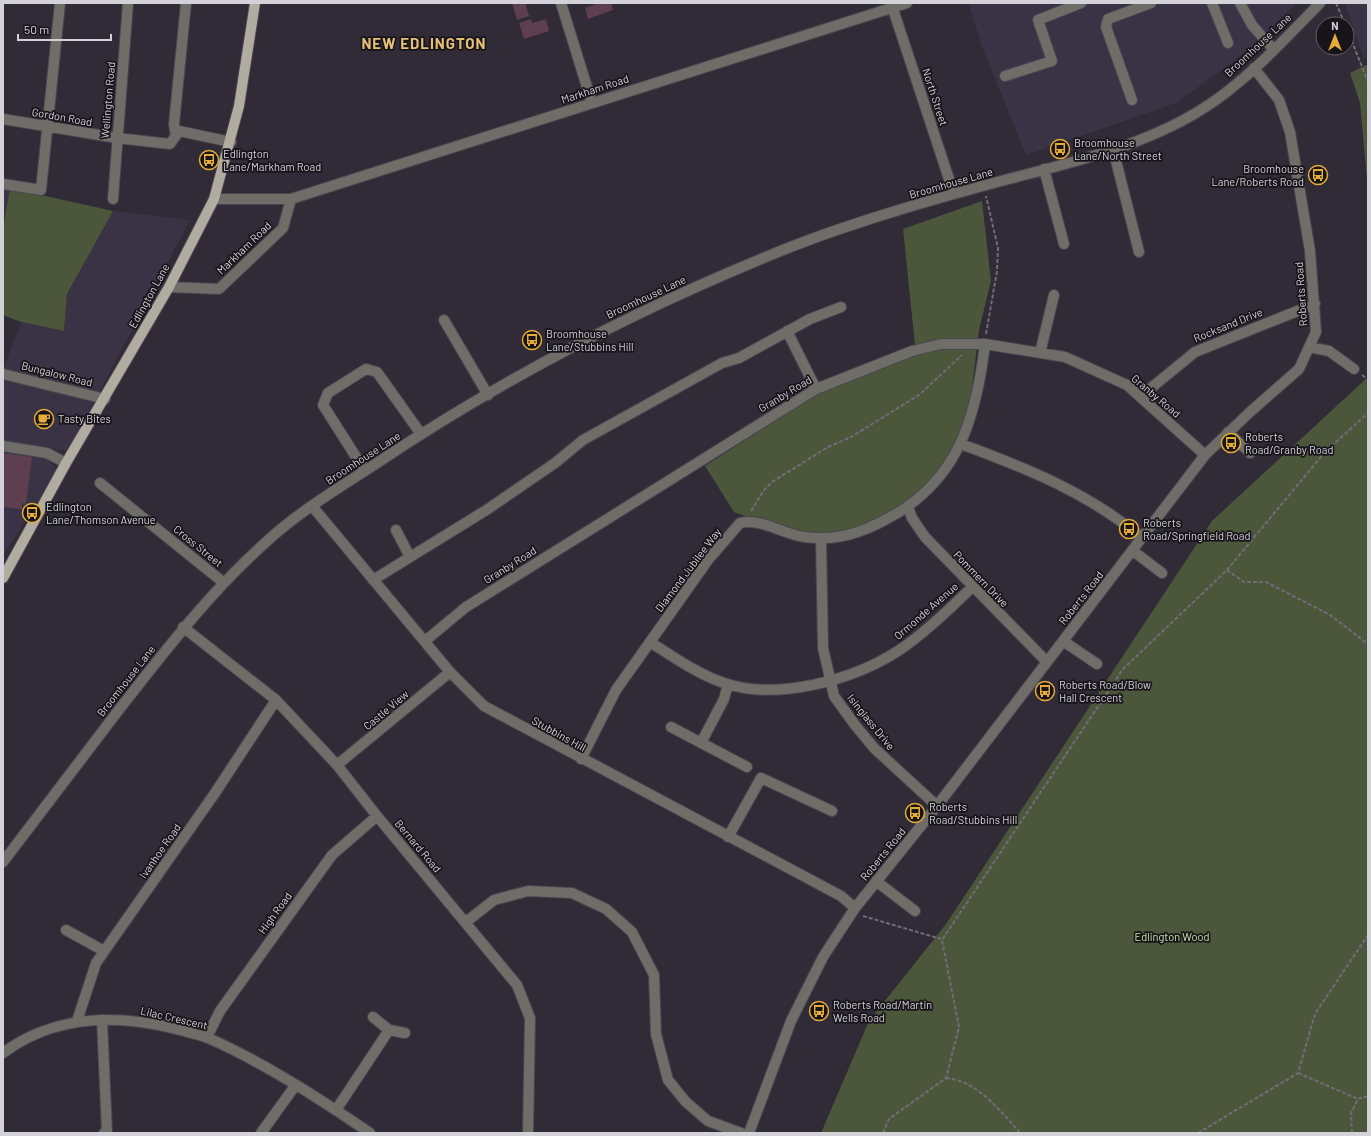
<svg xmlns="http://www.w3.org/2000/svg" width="1371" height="1136" font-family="Barlow,sans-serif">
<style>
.built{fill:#3a3345}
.green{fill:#4b563b}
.building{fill:#5d3f4f}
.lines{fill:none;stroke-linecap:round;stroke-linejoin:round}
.minor-casing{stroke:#4a4651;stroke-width:12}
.major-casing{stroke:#4a4651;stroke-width:12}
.path{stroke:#716d77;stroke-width:2;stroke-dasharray:4 2;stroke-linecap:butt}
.minor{stroke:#6f6d67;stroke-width:10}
.major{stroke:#b1aca0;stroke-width:10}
.labels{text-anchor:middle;stroke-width:3.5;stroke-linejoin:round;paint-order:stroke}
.street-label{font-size:11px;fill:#d4d2d9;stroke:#17151a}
.poi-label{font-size:11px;fill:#d4d2d9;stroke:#17151a;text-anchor:start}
.park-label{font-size:11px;fill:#cce3aa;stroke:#17151a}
.district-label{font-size:15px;font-weight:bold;letter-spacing:1px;fill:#e7bf78;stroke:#17151a}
</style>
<rect width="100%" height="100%" fill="#302b37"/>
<path class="built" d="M 968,3 L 1297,3 L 1249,50 L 1176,103 L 1026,155 L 983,49 Z
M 1345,3 L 1368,3 L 1368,57 L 1364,59 Z
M 3,187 L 10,188 L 3,228 Z
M 113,211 L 190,220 L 68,451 L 3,440 L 3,370 L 21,322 L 64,331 L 67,294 Z
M 3,452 L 45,457 L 58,470 L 3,556 Z"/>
<path class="green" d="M 1368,64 L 1368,191 L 1360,103 L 1350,73 Z
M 10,188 L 113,211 L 67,294 L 64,331 L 21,322 L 3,315 L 3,228 Z
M 982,201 L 991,281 L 979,330 L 971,396 L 959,443 L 927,487 L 908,502 L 890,513 L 848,533 L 804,537 L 734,512 L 705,466 L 817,394 L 916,355 L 903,229 Z
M 1368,377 L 1368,1133 L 821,1133 L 869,1021 L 946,924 L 1212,521 Z"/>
<path class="building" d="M 512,3 L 525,3 L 529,16 L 517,20 Z
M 598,3 L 611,3 L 613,10 L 588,19 L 585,8 Z
M 531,19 L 532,23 L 546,19 L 549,31 L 524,39 L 519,23 Z
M 3,453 L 32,457 L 26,504 L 22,503 L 22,509 L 3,507 Z"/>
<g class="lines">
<g class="minor-casing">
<path id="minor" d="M 561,3 L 592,103
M 891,3 L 950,182 L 956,193
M 1212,3 L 1228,43
M 1240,3 L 1252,25 L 1274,50
M 1005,76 L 1052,61 L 1038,20 L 1081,3
M 1132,100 L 1106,27 L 1108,19 L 1151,3
M 3,119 L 117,138 L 170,144 L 179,131 L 231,142
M 176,136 L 174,124 L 186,3
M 1113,149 L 1139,252
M 1044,169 L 1064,244
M 3,184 L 41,190 L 60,3
M 113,199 L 128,3
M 214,199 L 291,199 L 907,3
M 169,287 L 219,289 L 283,228 L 291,199
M 444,320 L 488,395
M 787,331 L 816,389
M 1309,347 L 1329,351 L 1354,369
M 1040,353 L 1054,295
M 3,374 L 105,399
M 1140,397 L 1195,352 L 1315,304
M 1228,432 L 1250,453
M 961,444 C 1026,468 1089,493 1142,538
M 3,446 L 47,453 L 66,463
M 365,471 L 323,405 L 328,393 L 366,369 L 377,372 L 421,434
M 100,483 L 224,583
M 312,506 L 450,672 L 484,706 L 841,896 L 855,908
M 908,507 L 912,518 L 925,537 L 1046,661
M 396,530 L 410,557
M 821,538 L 823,648 L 834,696 L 855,725 L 874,748 L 937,806
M 1133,551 L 1162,573
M 373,580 L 488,509 L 555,463 L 583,440 L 722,363 L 739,358 L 810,319 L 841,307
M 183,627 L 276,700 L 337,765 L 377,816 L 517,985 L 530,1018 L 528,1133
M 425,641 L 466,607 L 816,389 L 912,351 L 941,344 L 985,344 L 1065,357 L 1127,385 L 1205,455
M 1063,641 L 1097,664
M 650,642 C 675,658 699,675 727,684 C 779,700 853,680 898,651 C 925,633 949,610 972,587
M 671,727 L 747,767
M 701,743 L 724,699 L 728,684
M 581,759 L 616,690 L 708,560 L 740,523 C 758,519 775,529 792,534 C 801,537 810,538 819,538 C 841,539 864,531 883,521 C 957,484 976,420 985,344
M 337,765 L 450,672
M 728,837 L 761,778 L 832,811
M 3,862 C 42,810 82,759 121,707 C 166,650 210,592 265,543 C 298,512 339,488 377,463 C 507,376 647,304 793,246 C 860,220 931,200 1001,181 C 1073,162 1151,145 1213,102 C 1253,74 1286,38 1320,3
M 876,881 L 915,911
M 466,922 L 494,900 L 528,891 L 572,893 L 606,909 L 632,932 L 654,975 L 656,1034 L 668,1080 L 686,1102 L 708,1121 L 741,1133
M 66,930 L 104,951
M 373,1017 L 389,1030 L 405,1033
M 102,1020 L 107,1132 L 104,1133
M 77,1021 L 96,963 L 215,793 L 276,700
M 207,1037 L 220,1011 L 332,855 L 377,816
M 3,1053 C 54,1015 117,1014 176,1029 C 187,1032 198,1034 208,1038 C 263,1062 320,1099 370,1133
M 336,1110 L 389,1030
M 261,1133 L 295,1086
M 749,1133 L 791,1021 L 823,957 L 855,908 L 937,806 L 1205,455 L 1250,412 L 1299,369 L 1316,332 L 1310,251 L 1290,132 L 1279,100 L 1254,68"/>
</g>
<g class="major-casing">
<path id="major" d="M 3,578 L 66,463 L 169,287 L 214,199 L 239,106 L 255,3"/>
</g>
<path class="path" d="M 1336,3 L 1345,24
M 1347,29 L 1368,82
M 986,334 L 997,271 L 998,248 L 986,196
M 1362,375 L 1368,379
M 751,511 L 764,490 L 772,482 L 828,447 L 851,437 L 919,395 L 962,355
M 1227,570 L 1244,582 L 1266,582 L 1330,615 L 1368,644
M 863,916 L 941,939
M 1298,1073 L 1358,1099
M 946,1078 C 976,1080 1001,1111 1020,1133
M 883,1133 L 889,1119 L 946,1078 L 959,1027 L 942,940 L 1123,669 L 1227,570 L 1325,452 L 1368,413
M 1198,1133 L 1298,1073 L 1315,1014 L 1368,935
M 1352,1133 L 1351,1113 L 1358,1099 L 1368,1096"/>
<use href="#minor" class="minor"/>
<use href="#major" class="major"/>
</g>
<defs>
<g id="bus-ring" transform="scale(1)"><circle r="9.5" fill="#17151a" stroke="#e6ad36" stroke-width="1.5"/><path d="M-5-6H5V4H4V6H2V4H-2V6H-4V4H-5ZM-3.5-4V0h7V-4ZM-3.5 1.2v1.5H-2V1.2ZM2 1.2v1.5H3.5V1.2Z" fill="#e6ad36"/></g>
<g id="cafe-ring" transform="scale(1)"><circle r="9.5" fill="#17151a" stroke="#e6ad36" stroke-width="1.5"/><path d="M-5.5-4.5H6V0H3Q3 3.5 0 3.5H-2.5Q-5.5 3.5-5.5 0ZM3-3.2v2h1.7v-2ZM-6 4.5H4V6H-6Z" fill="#e6ad36"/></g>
</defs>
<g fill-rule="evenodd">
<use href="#bus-ring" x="1060" y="149"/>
<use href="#bus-ring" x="209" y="160"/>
<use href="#bus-ring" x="1318" y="175"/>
<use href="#bus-ring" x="532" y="340"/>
<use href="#cafe-ring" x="44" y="419"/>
<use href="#bus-ring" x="1231" y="443"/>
<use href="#bus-ring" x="32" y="513"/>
<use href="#bus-ring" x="1129" y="529"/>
<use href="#bus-ring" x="1045" y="691"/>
<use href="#bus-ring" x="915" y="813"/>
<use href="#bus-ring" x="819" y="1011"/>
</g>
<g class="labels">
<g class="street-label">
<text transform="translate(1258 45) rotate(-43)" y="4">Broomhouse Lane</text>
<text transform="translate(595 89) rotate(-18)" y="4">Markham Road</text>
<text transform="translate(935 97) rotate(72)" y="4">North Street</text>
<text transform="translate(108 100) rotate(-85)" y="4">Wellington Road</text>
<text transform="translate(62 117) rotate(10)" y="4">Gordon Road</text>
<text transform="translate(951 183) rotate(-16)" y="4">Broomhouse Lane</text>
<text transform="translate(244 248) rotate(-44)" y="4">Markham Road</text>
<text transform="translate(1301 294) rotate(-94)" y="4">Roberts Road</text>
<text transform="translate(149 296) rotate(-61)" y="4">Edlington Lane</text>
<text transform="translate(646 297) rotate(-25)" y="4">Broomhouse Lane</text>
<text transform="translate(1228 325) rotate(-22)" y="4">Rocksand Drive</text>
<text transform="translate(57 374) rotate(14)" y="4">Bungalow Road</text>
<text transform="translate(785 394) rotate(-31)" y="4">Granby Road</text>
<text transform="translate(1156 396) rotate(40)" y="4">Granby Road</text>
<text transform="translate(363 458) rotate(-33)" y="4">Broomhouse Lane</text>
<text transform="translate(198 546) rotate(39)" y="4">Cross Street</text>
<text transform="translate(510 565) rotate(-32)" y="4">Granby Road</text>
<text transform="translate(688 570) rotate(-53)" y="4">Diamond Jubilee Way</text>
<text transform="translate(981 579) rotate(46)" y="4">Pommern Drive</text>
<text transform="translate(1081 598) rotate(-52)" y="4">Roberts Road</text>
<text transform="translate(926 611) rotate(-41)" y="4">Ormonde Avenue</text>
<text transform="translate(126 681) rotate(-52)" y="4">Broomhouse Lane</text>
<text transform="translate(386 710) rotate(-40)" y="4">Castle View</text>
<text transform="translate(871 722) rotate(51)" y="4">Isinglass Drive</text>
<text transform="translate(559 734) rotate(29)" y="4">Stubbins Hill</text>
<text transform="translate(418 846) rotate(50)" y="4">Bernard Road</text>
<text transform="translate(160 851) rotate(-55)" y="4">Ivanhoe Road</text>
<text transform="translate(883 854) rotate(-51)" y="4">Roberts Road</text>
<text transform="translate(275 913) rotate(-54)" y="4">High Road</text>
<text transform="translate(174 1018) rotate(13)" y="4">Lilac Crescent</text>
</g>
<g class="poi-label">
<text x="1074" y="147">Broomhouse<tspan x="1074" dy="13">Lane/North Street</tspan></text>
<text x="223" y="158">Edlington<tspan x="223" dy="13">Lane/Markham Road</tspan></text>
<text x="1304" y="173" text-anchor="end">Broomhouse<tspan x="1304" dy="13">Lane/Roberts Road</tspan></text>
<text x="546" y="338">Broomhouse<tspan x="546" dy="13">Lane/Stubbins Hill</tspan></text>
<text x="58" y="423">Tasty Bites</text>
<text x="1245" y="441">Roberts<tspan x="1245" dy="13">Road/Granby Road</tspan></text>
<text x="46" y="511">Edlington<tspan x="46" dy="13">Lane/Thomson Avenue</tspan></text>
<text x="1143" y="527">Roberts<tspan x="1143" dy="13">Road/Springfield Road</tspan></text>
<text x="1059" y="689">Roberts Road/Blow<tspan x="1059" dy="13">Hall Crescent</tspan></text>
<text x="929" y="811">Roberts<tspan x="929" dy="13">Road/Stubbins Hill</tspan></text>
<text x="833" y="1009">Roberts Road/Martin<tspan x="833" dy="13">Wells Road</tspan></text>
</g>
<g class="park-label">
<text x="1172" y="941">Edlington Wood</text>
</g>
<g class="district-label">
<text x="424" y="49">NEW EDLINGTON</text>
</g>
</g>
<rect width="1371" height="1136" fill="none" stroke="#d4d2d9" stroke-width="8"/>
<g transform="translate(1335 36)"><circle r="19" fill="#17151a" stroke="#636166"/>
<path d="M0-3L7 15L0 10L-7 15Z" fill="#e6ad36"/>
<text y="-6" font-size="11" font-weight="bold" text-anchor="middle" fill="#d4d2d9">N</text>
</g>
<path d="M18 34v6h93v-6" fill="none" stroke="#d4d2d9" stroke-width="2"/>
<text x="24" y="34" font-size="12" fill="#d4d2d9" stroke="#17151a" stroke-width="3" paint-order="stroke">50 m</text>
</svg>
